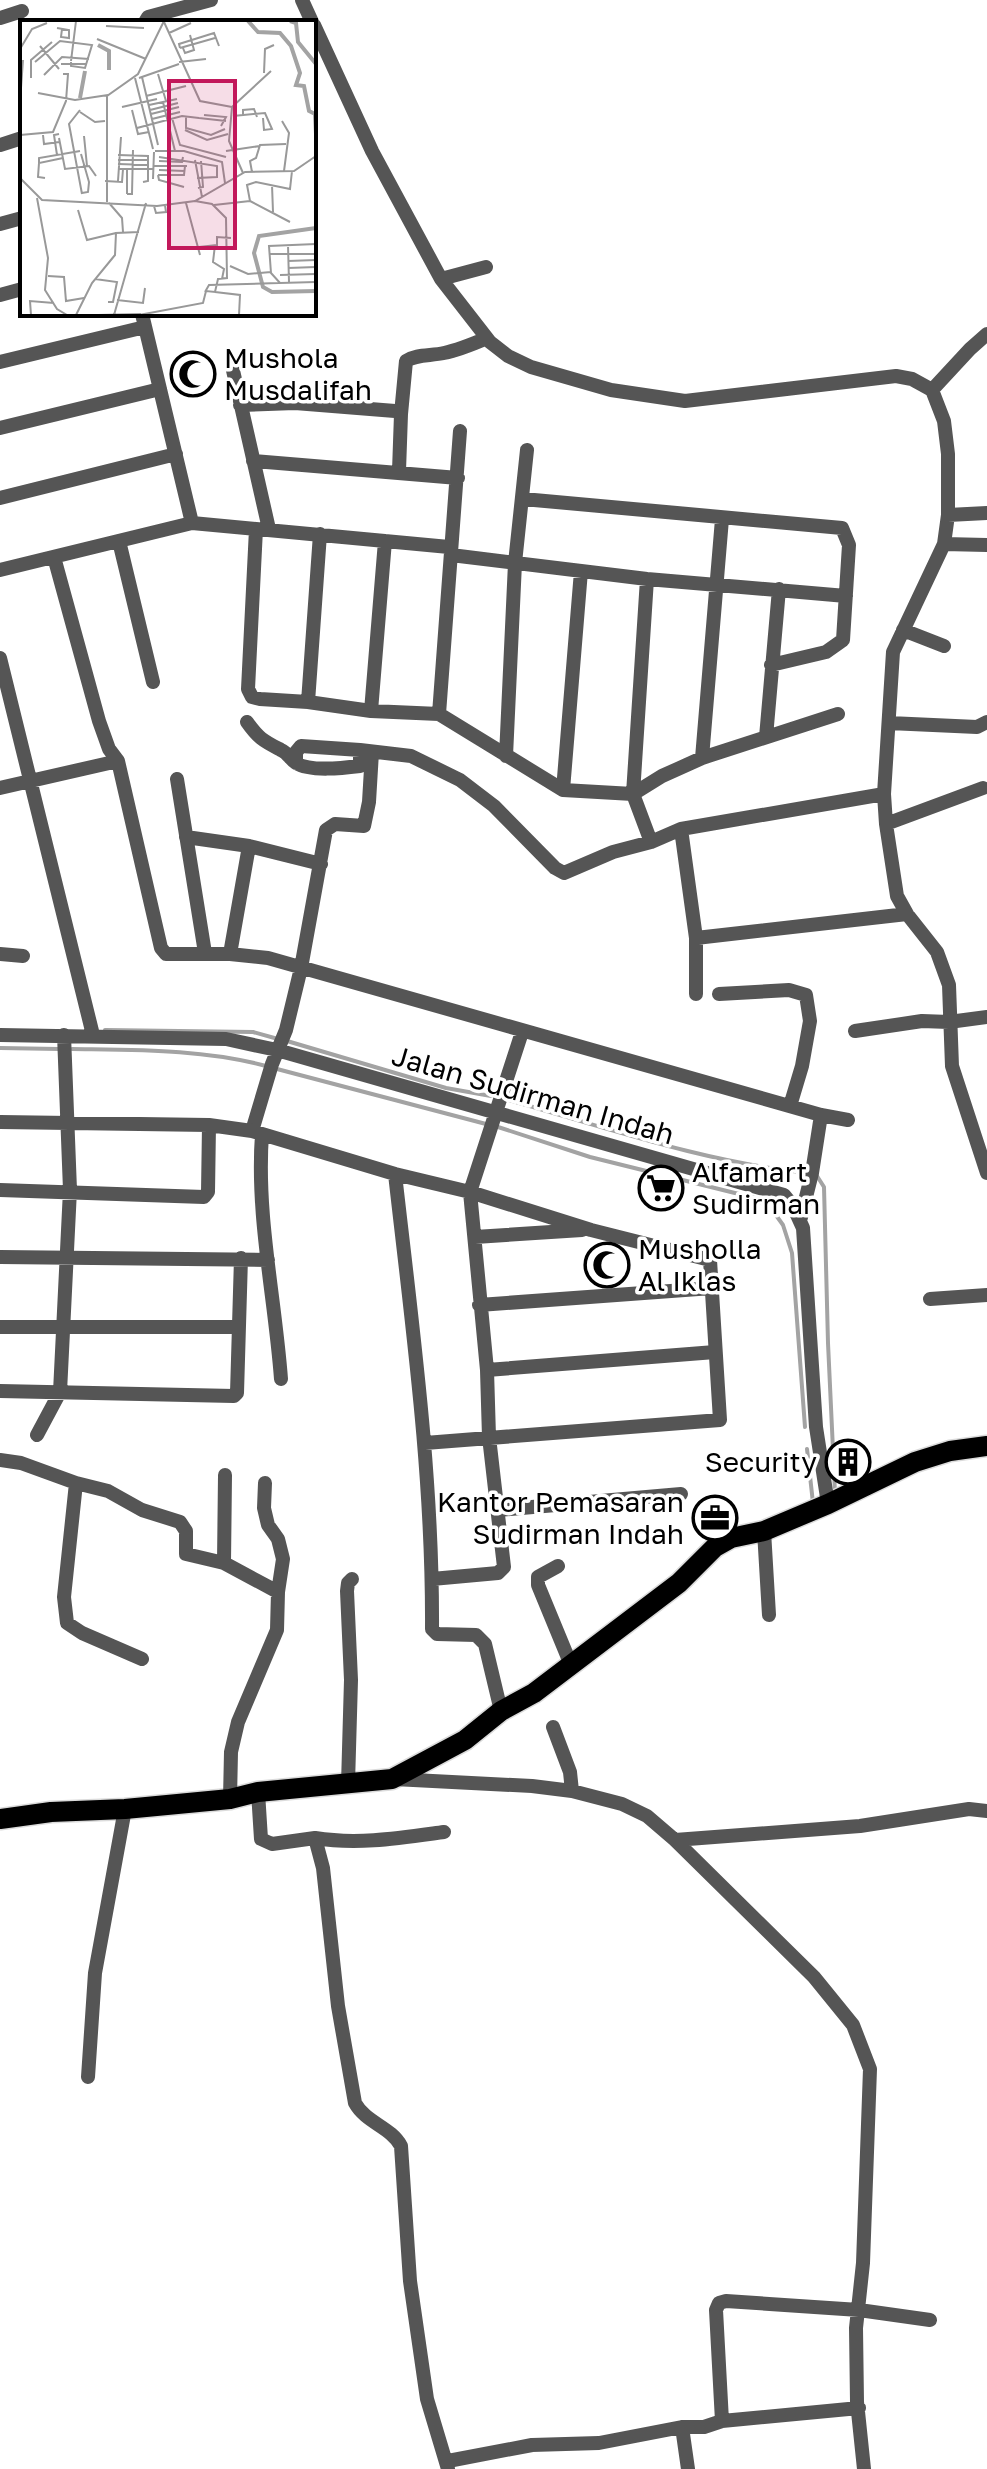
<svg xmlns="http://www.w3.org/2000/svg" width="987" height="2469" font-family="'Golos Text',sans-serif">
<style>
.lines{fill:none;stroke-linecap:round;stroke-linejoin:round}
.stream{stroke:#a3a3a3;stroke-width:4}
.primary-casing{stroke:#dbdbdb;stroke-width:23}
.street{stroke:#555;stroke-width:14}
.primary{stroke:#000;stroke-width:20}
.labels{text-anchor:middle;stroke-width:7;stroke-linejoin:round;paint-order:stroke}
.poi-label{font-size:28px;fill:#000;stroke:#fff;text-anchor:start}
.street-label{font-size:28px;fill:#000;stroke:#fff}
.inset-river{fill:none;stroke:#a3a3a3;stroke-width:4}
.inset-road{fill:none;stroke:#999;stroke-width:2}
.view{fill:#c2185b;fill-opacity:0.15;stroke:#c2185b;stroke-width:4}
.inset-edge{fill:none;stroke:#000;stroke-width:4}
</style>
<rect width="100%" height="100%" fill="#fff"/>
<g class="lines">
<path class="stream" d="M 105,1030 L 253,1032 L 278,1039
M 287,1041 L 446,1088 L 491,1096
M 0,1048 L 59,1049
M 72,1049 C 136,1050 204,1049 266,1066
M 277,1069 L 486,1124
M 509,1100 C 607,1128 707,1163 809,1173
M 498,1127 L 590,1157 L 755,1198 L 773,1211 L 783,1225 L 792,1253 L 805,1427
M 817,1176 L 824,1187 L 828,1343 L 835,1493
M 807,1449 L 813,1503"/>
<g class="primary-casing">
<path id="primary" d="M 0,1819 L 51,1812 L 125,1809 L 230,1799 L 258,1792 L 392,1779 L 465,1740 L 501,1711 L 534,1693 L 679,1583 L 715,1547 L 731,1538 L 764,1531 L 828,1504 L 915,1462 L 950,1451 L 987,1446"/>
</g>
<path class="street" d="M 302,0 L 312,22
M 0,18 L 22,11
M 145,22 L 148,17 L 211,0
M 314,25 L 372,151 L 441,279 L 490,342 L 508,356 L 531,367 L 611,390 L 685,401 L 896,376 L 912,379 L 932,390 L 944,421 L 948,454 L 948,515 L 944,544 L 893,652 L 884,794 L 886,824 L 897,896 L 907,914 L 937,952 L 949,985 L 952,1066 L 987,1173
M 0,145 L 22,138
M 0,224 L 22,218
M 441,279 L 486,267
M 0,295 L 22,289
M 142,314 L 192,523
M 0,362 L 145,327
M 232,366 L 269,529
M 932,390 L 970,349 L 987,334
M 240,405 L 295,403 L 395,411 L 401,414 L 399,471
M 401,414 L 406,361 C 416,354 431,356 444,353 C 459,350 473,344 487,338
M 0,428 L 160,389
M 253,461 L 458,478
M 0,498 L 176,454
M 523,499 L 842,528 L 849,545 L 843,640 L 826,652 L 771,665
M 948,515 L 987,513
M 256,529 L 248,689 L 252,697 L 260,699 L 308,702 L 371,711 L 439,714 L 563,790 L 633,794 L 662,776 L 702,758 L 838,714
M 119,541 L 153,682
M 944,544 L 987,545
M 451,555 L 647,579 L 846,596
M 54,557 L 99,721 L 109,749 L 118,761 L 161,948 L 166,954 L 230,954 L 268,958 L 821,1115 L 848,1120
M 0,570 L 192,523 L 449,547
M 647,579 L 633,794 L 651,842
M 903,630 L 944,646
M 0,658 L 93,1035
M 308,702 L 320,534
M 371,711 L 385,541
M 439,714 L 460,431
M 247,722 C 259,739 264,741 281,750 C 288,753 290,759 296,763 C 310,772 344,768 360,766 L 360,750 L 411,756 L 460,780 L 494,806 L 555,868 L 564,873 L 613,852 L 651,842 L 681,829 L 884,794
M 889,723 L 977,727 L 987,722
M 766,737 L 779,589
M 506,756 L 515,563 L 527,450
M 702,758 L 722,519
M 296,763 L 296,752 L 301,746 L 360,750
M 177,779 L 205,953
M 0,788 L 118,761
M 563,790 L 581,571
M 886,824 L 983,788
M 681,829 L 696,938 L 696,994
M 186,837 L 249,846 L 321,864
M 696,938 L 907,914
M 0,954 L 23,956
M 230,954 L 249,846
M 719,994 L 789,990 L 806,995 L 810,1021 L 802,1066 L 790,1106
M 855,1031 L 922,1021 L 949,1022 L 987,1017
M 0,1035 L 226,1039 L 277,1050 L 784,1195 L 793,1206 L 803,1228 L 816,1427 L 828,1504
M 0,1122 L 209,1125 L 252,1131 L 395,1174 L 470,1192 L 591,1230 L 710,1260 L 720,1420 L 425,1443
M 252,1131 L 272,1064 L 286,1030 L 301,968 L 326,830 L 335,824 L 364,826 L 369,802 L 372,752
M 262,1134 C 256,1216 275,1297 281,1379
M 395,1174 C 412,1325 433,1476 432,1629 L 437,1634 L 476,1635 L 485,1644 L 501,1711
M 0,1190 L 204,1197 L 208,1192 L 209,1125
M 800,1221 L 812,1173 L 821,1115
M 475,1237 L 582,1230
M 0,1257 L 268,1260
M 930,1299 L 987,1295
M 479,1305 L 712,1288
M 0,1327 L 239,1327
M 487,1370 L 715,1352
M 0,1391 L 234,1396 L 237,1393 L 241,1258
M 37,1435 L 60,1392 L 70,1190 L 64,1035
M 0,1460 L 21,1463 L 76,1483 L 108,1491 L 142,1510 L 180,1522 L 186,1531 L 186,1554 L 224,1563
M 225,1475 L 224,1563 L 278,1592
M 76,1483 L 64,1597 L 67,1623 L 82,1633 L 142,1659
M 498,1510 L 681,1494
M 764,1531 L 769,1615
M 558,1566 L 538,1577 L 538,1585 L 571,1665
M 432,1579 L 498,1573 L 504,1567 L 489,1437 L 487,1370 L 470,1192 L 522,1032
M 553,1727 L 570,1772 L 572,1791
M 394,1779 L 532,1786 L 572,1791 L 622,1804 L 647,1816 L 675,1840 L 814,1977 L 853,2025 L 870,2069 L 863,2263 L 856,2328 L 857,2402 L 864,2469
M 348,1784 L 351,1680 L 347,1591 L 348,1583 L 352,1579
M 258,1792 L 261,1839 L 272,1844 L 315,1838 L 323,1868 L 338,2006 L 355,2103 C 366,2123 391,2127 401,2146 L 410,2281 L 427,2399 L 448,2469
M 230,1799 L 231,1752 L 238,1722 L 277,1630 L 278,1592 L 283,1559 L 278,1539 L 268,1525 L 264,1508 L 265,1483
M 315,1838 C 358,1845 400,1838 444,1832
M 675,1840 L 860,1826 L 969,1809 L 987,1811
M 88,2077 L 95,1973 L 125,1809
M 722,2421 L 859,2408
M 682,2427 L 688,2469
M 448,2461 L 532,2445 L 599,2443 L 682,2427 L 704,2427 L 722,2421 L 716,2310 L 719,2303 L 726,2301 L 859,2310 L 930,2320"/>
<use href="#primary" class="primary"/>
</g>
<defs>
<g id="mosque-ring" transform="scale(2.3)"><circle r="9.5" fill="#fff" stroke="#000" stroke-width="1.5"/><path d="M3.5-4.9A6 6 0 1 0 3.5 4.9A5 5 0 1 1 3.5-4.9Z" fill="#000"/></g>
<g id="supermarket-ring" transform="scale(2.3)"><circle r="9.5" fill="#fff" stroke="#000" stroke-width="1.5"/><path d="M-6-5.5h2.5l.6 2H6L4.5 2H-2.5L-4.4-4H-6ZM-1.5 3.2a1.3 1.3 0 1 0 .1 0ZM3 3.2a1.3 1.3 0 1 0 .1 0Z" fill="#000"/></g>
<g id="building-ring" transform="scale(2.3)"><circle r="9.5" fill="#fff" stroke="#000" stroke-width="1.5"/><path d="M-4-6H4V6H1V3H-1V6H-4ZM-2.5-4.3h1.7v1.8h-1.7ZM.8-4.3h1.7v1.8H.8ZM-2.5-1h1.7V.8h-1.7ZM.8-1h1.7V.8H.8Z" fill="#000"/></g>
<g id="office-ring" transform="scale(2.3)"><circle r="9.5" fill="#fff" stroke="#000" stroke-width="1.5"/><path d="M-6-3h4V-5.5h4V-3h4V5H-6ZM-1-4.5V-3h2v-1.5ZM-6 0V1H6V0Z" fill="#000"/></g>
</defs>
<g fill-rule="evenodd">
<use href="#mosque-ring" x="193" y="374"/>
<use href="#supermarket-ring" x="661" y="1188"/>
<use href="#mosque-ring" x="607" y="1265"/>
<use href="#building-ring" x="848" y="1462"/>
<use href="#office-ring" x="715" y="1518"/>
</g>
<g class="labels">
<g class="poi-label">
<text x="224" y="368">Mushola<tspan x="224" dy="32">Musdalifah</tspan></text>
<text x="692" y="1182">Alfamart<tspan x="692" dy="32">Sudirman</tspan></text>
<text x="638" y="1259">Musholla<tspan x="638" dy="32">Al Iklas</tspan></text>
<text x="817" y="1472" text-anchor="end">Security</text>
<text x="684" y="1512" text-anchor="end">Kantor Pemasaran<tspan x="684" dy="32">Sudirman Indah</tspan></text>
</g>
<g class="street-label">
<text transform="translate(533 1095) rotate(16)" y="10">Jalan Sudirman Indah</text>
</g>
</g>
<g transform="translate(20 20)">
<rect width="296" height="296" fill="#fff"/>
<path class="inset-river" d="M 228,1 L 238,12 L 260,13 L 271,26 L 280,53 L 276,65 L 284,66 L 289,91 L 295,94 L 296,114M 270,1 L 276,3 L 278,22 L 296,44M 78,25 L 89,31 L 89,50M 60,78 L 65,51M 296,208 L 239,216 L 234,233 L 243,267 L 252,272 L 296,271"/>
<path class="inset-road" d="M 144,2 L 180,81 L 212,87M 86,6 L 124,8M 37,8 L 49,10 L 49,18 L 41,17 L 42,9M 149,13 L 171,3M 77,19 L 126,39M 20,26 L 39,49M 160,28 L 159,24 L 194,13 L 199,26M 160,28 L 195,18M 163,28 L 165,33 L 174,30 L 170,15M 0,29 L 12,9 L 27,3M 51,41 L 56,1M 15,42 L 40,21 L 72,25 L 65,48 L 51,46 L 51,42M 159,42 L 186,39M 41,44 L 66,44M 244,53 L 245,29 L 254,25M 138,54 L 146,81M 24,55 L 42,37 L 69,39M 122,57 L 138,125M 11,58 L 11,40 L 32,22M 115,58 L 133,129M 119,58 L 159,44M 18,73 L 55,80 L 88,75M 126,76 L 166,66M 0,82 L 3,40M 143,82 L 155,131M 129,85 L 157,79M 102,87 L 137,79M 212,87 L 209,121 L 223,153M 212,87 L 251,51M 60,90 L 49,104 L 62,174M 112,90 L 118,114 L 129,112M 130,90 L 158,83M 60,92 L 75,102 L 85,101M 131,94 L 159,87M 184,95 L 206,97 L 201,106M 213,96 L 245,93 L 252,109 L 244,110 L 243,98M 223,96 L 223,90 L 234,89 L 237,97M 166,97 L 166,108 L 191,115 L 205,109M 152,98 L 160,125 L 206,137M 179,98 L 206,101M 132,99 L 160,92M 262,101 L 269,113 L 264,151M 117,108 L 162,96 L 179,98M 165,110 L 187,120 L 208,114M 0,115 L 33,112 L 46,81 L 48,54 L 43,54M 23,115 L 24,124 L 39,122M 64,116 L 67,146M 39,118 L 45,149 L 69,146 L 76,156M 135,131 L 164,131 L 202,142 L 205,163M 206,131 L 240,126M 61,134 L 69,162 L 68,172 L 62,173M 37,135 L 34,115 L 39,114M 98,135 L 128,136 L 128,161 L 123,162M 139,137 L 197,146 L 197,157 L 177,158M 98,140 L 128,140M 175,140 L 182,177M 139,141 L 162,142 L 163,137M 19,143 L 19,138 L 60,131M 98,144 L 128,145M 133,146 L 167,146M 98,149 L 133,149M 139,150 L 165,151M 232,152 L 230,141 L 236,138 L 240,125 L 266,124M 138,155 L 164,155 L 165,146M 138,155 L 139,160 L 164,167M 0,158 L 22,180 L 137,186 L 175,181 L 225,152 L 274,151 L 296,136M 25,158 L 18,157 L 19,143 L 43,138M 133,159 L 134,132M 85,161 L 102,162 L 103,149M 98,161 L 101,117M 252,165 L 253,192M 178,168 L 183,167 L 181,141M 107,174 L 112,174 L 113,130M 107,174 L 107,149M 17,178 L 28,238 L 25,270 L 37,289 L 47,295M 87,182 L 87,76 L 118,54 L 144,1M 89,183 L 102,198 L 103,212M 166,183 L 180,235M 194,185 L 230,181M 134,186 L 136,193 L 146,192 L 145,185M 58,190 L 67,220 L 96,213M 270,202 L 230,181 L 227,165 L 236,162 L 270,169 L 272,151M 296,224 L 249,226 L 251,253 L 260,263 L 296,262M 195,225 L 193,242 L 204,249 L 202,259M 268,225 L 269,262M 179,227 L 197,225 L 197,217 L 211,218M 250,234 L 296,234M 268,241 L 296,240M 210,246 L 228,254 L 251,252M 268,248 L 296,247M 260,255 L 296,254M 28,256 L 44,257 L 46,281 L 64,278M 75,259 L 97,262 L 93,282 L 88,282M 185,272 L 189,265 L 259,263M 195,272 L 220,275 L 219,295M 97,280 L 123,283 L 125,268M 11,295 L 10,281 L 34,283M 56,295 L 72,263 L 95,235 L 96,213 L 119,212M 78,295 L 121,294M 94,295 L 126,183M 119,295 L 183,283 L 186,271 L 195,272 L 198,259 L 207,258 L 206,198 L 192,184 L 175,181"/>
<path class="view" d="M 149,61 L 215,61 L 215,228 L 149,228 Z"/>
<rect width="296" height="296" class="inset-edge"/>
</g>
</svg>
